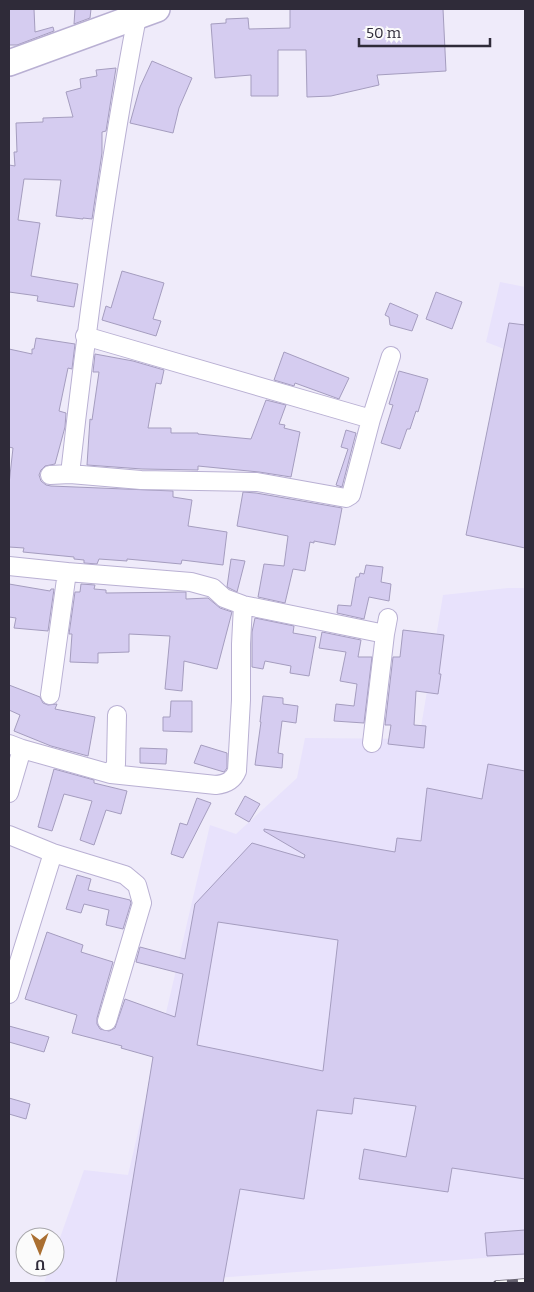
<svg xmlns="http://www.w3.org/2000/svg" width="534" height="1292" font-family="Bitter,serif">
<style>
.built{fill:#e8e2fc}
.building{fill:#d5ccf0;stroke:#a59dbf;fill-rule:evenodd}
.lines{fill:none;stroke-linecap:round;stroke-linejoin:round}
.street-casing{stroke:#b9b0d3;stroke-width:20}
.secondary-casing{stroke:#b9b0d3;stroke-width:28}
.street{stroke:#fff;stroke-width:18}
.secondary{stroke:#fff;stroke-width:25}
.rail-casing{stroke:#686472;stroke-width:5.5}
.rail{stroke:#fbfbfb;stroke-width:4;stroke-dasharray:11;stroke-linecap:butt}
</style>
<rect width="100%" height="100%" fill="#efebfa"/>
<path class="built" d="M 500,282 L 525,287 L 525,357 L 486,342 Z
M 508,588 L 525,588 L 525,1255 L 148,1283 L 44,1283 L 50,1267 L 55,1267 L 55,1252 L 84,1170 L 128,1175 L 210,825 L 236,834 L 297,778 L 305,738 L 419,739 L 443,595 Z"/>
<path class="building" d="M 9,9 L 34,9 L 35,32 L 53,27 L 54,31 L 17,45 L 9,45 Z
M 75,9 L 91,9 L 90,18 L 74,24 Z
M 290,9 L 443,9 L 446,71 L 377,75 L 379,85 L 331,96 L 307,97 L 306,50 L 278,50 L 278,96 L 251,96 L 251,75 L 215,78 L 211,24 L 226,23 L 226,19 L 248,18 L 249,29 L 290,28 Z
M 152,61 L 192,78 L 179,108 L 173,133 L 130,123 L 140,87 Z
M 116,68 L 106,131 L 102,132 L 102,153 L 92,219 L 83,218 L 83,219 L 56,216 L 61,180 L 24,179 L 18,220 L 40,223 L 31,276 L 78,284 L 74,307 L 37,301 L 38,296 L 9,292 L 9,165 L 15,166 L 14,152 L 17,152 L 16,123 L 43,122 L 43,118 L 73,117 L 66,92 L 81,88 L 80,79 L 97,76 L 96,70 Z
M 122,271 L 164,283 L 153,319 L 161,321 L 156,336 L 102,320 L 106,306 L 111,308 Z
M 436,292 L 462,302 L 452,329 L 426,319 Z
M 390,303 L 418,315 L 412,331 L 390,325 L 389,317 L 385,315 Z
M 509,323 L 525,325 L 525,548 L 466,535 Z
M 36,338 L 75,344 L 72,369 L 68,368 L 59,411 L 66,413 L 65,427 L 55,464 L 45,466 L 41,470 L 39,475 L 41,481 L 46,485 L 51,486 L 173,491 L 173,497 L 192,500 L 188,526 L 227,532 L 223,565 L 182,560 L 181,564 L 127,559 L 127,561 L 99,559 L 97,564 L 84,563 L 84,560 L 74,559 L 74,557 L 23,552 L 24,548 L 9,547 L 9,484 L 13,448 L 9,447 L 9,349 L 32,354 L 32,349 L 34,349 Z
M 284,352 L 349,378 L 339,399 L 295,383 L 294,386 L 274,380 Z
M 95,354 L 133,361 L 164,370 L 161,384 L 156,383 L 148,428 L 171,428 L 171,433 L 198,433 L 198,434 L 251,439 L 266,400 L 286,405 L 279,424 L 285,425 L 284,428 L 300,432 L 291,477 L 259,472 L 198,466 L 198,470 L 142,469 L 87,465 L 90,419 L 92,420 L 99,372 L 93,372 Z
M 399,371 L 428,379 L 418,412 L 416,411 L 410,429 L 407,429 L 400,449 L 381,443 L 393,405 L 389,404 Z
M 346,430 L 356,433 L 342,487 L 336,485 L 348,449 L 341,447 Z
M 243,492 L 256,493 L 342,508 L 335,545 L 314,541 L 314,543 L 310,542 L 305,571 L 293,569 L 285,603 L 258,597 L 264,564 L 284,566 L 288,536 L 237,526 Z
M 231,559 L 245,561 L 237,592 L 227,587 Z
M 366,565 L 383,567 L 381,582 L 391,584 L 389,601 L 369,597 L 364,619 L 337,613 L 338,605 L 351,606 L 356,577 L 359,577 L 360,573 L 364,574 Z
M 9,584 L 50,591 L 51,589 L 54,589 L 48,631 L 14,628 L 16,618 L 9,617 Z
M 81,584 L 95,585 L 94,589 L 106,590 L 106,593 L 186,592 L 186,599 L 208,598 L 220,608 L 232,612 L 217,669 L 184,661 L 182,691 L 165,689 L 170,636 L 129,634 L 129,652 L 98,653 L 98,663 L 70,662 L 72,634 L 69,634 L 75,592 L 80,592 Z
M 255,618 L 294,626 L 293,633 L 316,637 L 309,676 L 290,673 L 291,666 L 265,661 L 263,669 L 252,667 L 252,632 Z
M 403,630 L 444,635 L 439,674 L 441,674 L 438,694 L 416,691 L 414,725 L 426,726 L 424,748 L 388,744 L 391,725 L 385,725 L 393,657 L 400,657 Z
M 322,632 L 361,640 L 358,657 L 372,657 L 364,723 L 334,721 L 336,704 L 354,706 L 357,684 L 340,681 L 346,652 L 319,648 Z
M 9,685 L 40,697 L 43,703 L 48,705 L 57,704 L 55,709 L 95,717 L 88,756 L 51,746 L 14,731 L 20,715 L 9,710 Z
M 263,696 L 283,698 L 283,704 L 298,706 L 296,723 L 282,721 L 278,753 L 283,754 L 282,768 L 255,765 L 261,722 L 260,722 Z
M 171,701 L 192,701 L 192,732 L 163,731 L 163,717 L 170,717 Z
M 201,745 L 227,753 L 227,768 L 224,772 L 194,763 Z
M 140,748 L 167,749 L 166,764 L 140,763 Z
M 488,764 L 525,771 L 525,1179 L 452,1168 L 448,1192 L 359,1179 L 364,1149 L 406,1157 L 416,1106 L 354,1098 L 352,1114 L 317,1110 L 304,1199 L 240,1189 L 223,1283 L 116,1283 L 153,1057 L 121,1048 L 122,1046 L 72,1033 L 77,1015 L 25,999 L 47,932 L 83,945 L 81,952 L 113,962 L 97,1018 L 97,1024 L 100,1029 L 109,1031 L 115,1028 L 125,999 L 175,1017 L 183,974 L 136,962 L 140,947 L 185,959 L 195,904 L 252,843 L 304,858 L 305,855 L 264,831 L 264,829 L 395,852 L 397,838 L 421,841 L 427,788 L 482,799 ZM 218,922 L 338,940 L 323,1071 L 197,1045 Z
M 54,769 L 94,780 L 94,783 L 127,791 L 121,814 L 106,810 L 94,845 L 80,840 L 92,801 L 64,794 L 52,831 L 38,827 Z
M 245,796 L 260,804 L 249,822 L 235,814 Z
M 197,798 L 211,803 L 183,858 L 171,854 L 180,823 L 187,825 Z
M 77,875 L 91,879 L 88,890 L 130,900 L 131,903 L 123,929 L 106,925 L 109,910 L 84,904 L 81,913 L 66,909 Z
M 9,1026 L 49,1037 L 44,1052 L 9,1042 Z
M 9,1098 L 30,1104 L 26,1119 L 9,1114 Z
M 525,1230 L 525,1254 L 487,1256 L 485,1233 Z"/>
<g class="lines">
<g class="street-casing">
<path id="street" d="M 85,336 L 371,419
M 70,474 L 141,480 L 257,482 L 346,498 L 351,495 L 371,419 L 391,356
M 50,475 L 70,474 C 87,321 108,168 137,17
M 9,566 L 67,572 L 191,582 L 213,588 L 224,598 L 243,605 L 385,634 L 372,743
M 385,634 L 388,618
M 50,695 L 67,572
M 9,744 L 22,749 L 9,793
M 22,749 L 111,774 L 116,764 L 117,715
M 111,774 L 216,785 C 226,784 233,781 237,771 L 241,700 L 241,644 L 243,605
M 9,835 L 53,853 L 125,875 L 137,885 L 142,903 L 107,1021
M 9,994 L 53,853"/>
</g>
<g class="secondary-casing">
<path id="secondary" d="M 9,63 L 157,9"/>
</g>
<use href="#street" class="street"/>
<use href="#secondary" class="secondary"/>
<g class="rail-casing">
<path id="rail" d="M 496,1283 L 525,1281"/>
</g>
<use href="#rail" class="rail"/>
</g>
<rect width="534" height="1292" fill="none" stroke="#2f2b39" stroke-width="20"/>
<g transform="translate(40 1252) rotate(179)"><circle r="24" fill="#fbfbfb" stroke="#a9a8ad"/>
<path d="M0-4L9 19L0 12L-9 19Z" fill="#aa6f31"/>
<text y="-8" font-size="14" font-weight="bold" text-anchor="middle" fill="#2f2b39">U</text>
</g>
<path d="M359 38v8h131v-8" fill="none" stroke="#2f2b39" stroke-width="2.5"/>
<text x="366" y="38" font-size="15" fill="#2f2b39" stroke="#fbfbfb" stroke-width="4" paint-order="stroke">50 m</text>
</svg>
